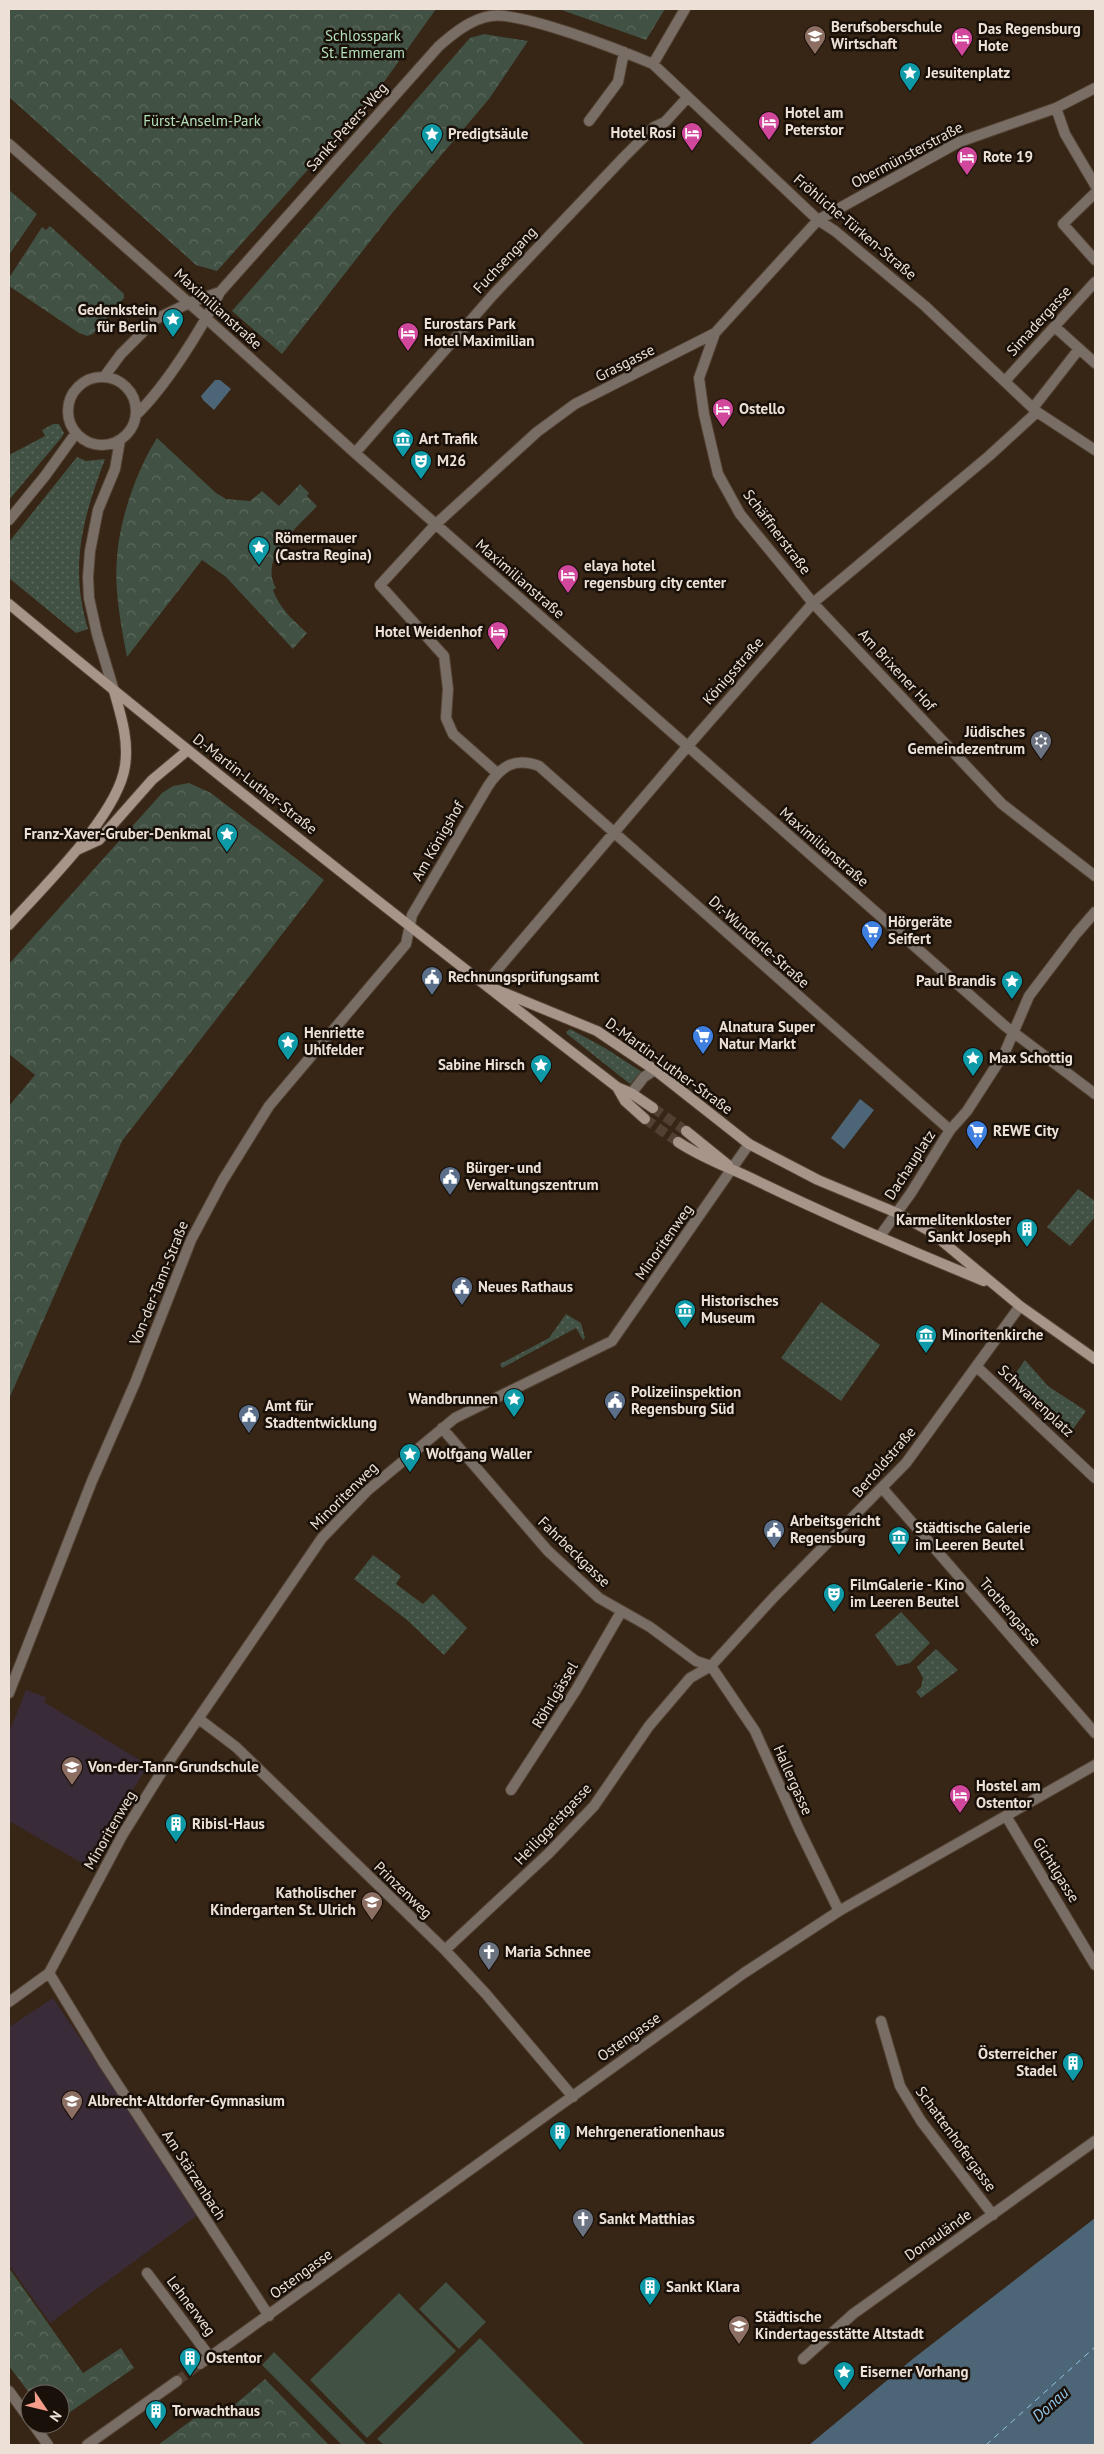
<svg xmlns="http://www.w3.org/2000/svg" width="1104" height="2454" font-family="'PT Sans',sans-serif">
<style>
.education{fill:#3a2b38}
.grass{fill:url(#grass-dots)}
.forest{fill:url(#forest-crowns)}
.garden{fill:#415143}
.water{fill:#4c6677}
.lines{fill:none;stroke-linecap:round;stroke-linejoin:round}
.ferry{stroke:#93c6e7;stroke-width:1;stroke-dasharray:6 5;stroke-linecap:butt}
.street-tunnel{stroke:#524132;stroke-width:10;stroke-dasharray:10 5;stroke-linecap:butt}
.secondary-tunnel{stroke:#524132;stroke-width:10;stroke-dasharray:10 5;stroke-linecap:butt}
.street-casing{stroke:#544334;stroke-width:12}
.secondary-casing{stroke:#544334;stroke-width:12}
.street{stroke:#796e66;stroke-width:10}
.secondary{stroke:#a79589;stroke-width:10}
.labels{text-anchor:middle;stroke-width:5;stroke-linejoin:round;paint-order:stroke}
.poi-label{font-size:15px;font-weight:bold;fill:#ede1d7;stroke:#181009;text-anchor:start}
.park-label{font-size:15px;fill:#b3e0ba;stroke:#181009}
.street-label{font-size:15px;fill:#ede1d7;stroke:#181009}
.water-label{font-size:16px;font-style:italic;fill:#93c6e7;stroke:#181009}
</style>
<defs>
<pattern id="grass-dots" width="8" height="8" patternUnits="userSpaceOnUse" patternTransform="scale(1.25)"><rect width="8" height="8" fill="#415143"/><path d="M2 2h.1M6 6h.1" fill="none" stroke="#5d6a5d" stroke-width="1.8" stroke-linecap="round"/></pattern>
<pattern id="forest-crowns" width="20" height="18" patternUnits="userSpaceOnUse" patternTransform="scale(1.25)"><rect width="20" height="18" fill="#415143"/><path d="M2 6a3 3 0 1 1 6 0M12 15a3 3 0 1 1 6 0" fill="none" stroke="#5d6a5d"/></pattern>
</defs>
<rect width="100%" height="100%" fill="#372515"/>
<path class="education" d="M 26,1690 L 46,1697 L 44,1702 L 148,1765 L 87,1866 L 9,1821 L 9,1733 Z
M 53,1998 L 199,2214 L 50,2323 L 9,2265 L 9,2027 Z"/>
<path class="grass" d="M 53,424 L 59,424 L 64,433 L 62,437 L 9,500 L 9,455 L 45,436 L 42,430 Z
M 77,457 L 86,461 L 105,459 C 83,518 69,566 88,629 L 76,633 L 9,578 L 9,542 Z
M 570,1029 L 605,1048 L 642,1072 L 630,1084 L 567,1034 L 566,1032 Z
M 1078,1189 L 1095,1201 L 1095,1217 L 1070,1246 L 1047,1227 Z
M 821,1302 L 880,1345 L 841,1401 L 781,1358 Z
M 566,1314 L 581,1323 L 585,1338 L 583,1340 L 576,1328 L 502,1368 L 500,1364 L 549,1338 Z
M 1025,1360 L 1048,1386 L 1086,1411 L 1066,1439 L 1008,1384 Z
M 373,1555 L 401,1576 L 396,1584 L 423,1604 L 433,1594 L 467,1628 L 444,1655 L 407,1620 L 354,1579 Z
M 901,1612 L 930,1643 L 910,1663 L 897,1666 L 875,1635 Z
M 936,1649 L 958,1670 L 921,1698 L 916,1692 L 921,1687 L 923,1678 L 917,1667 Z"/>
<path class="forest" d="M 9,9 L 436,9 L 374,96 L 217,271 L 196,265 L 9,97 Z
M 559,9 L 665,9 L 646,40 Z
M 484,34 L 528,41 L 489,99 L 393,212 L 282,354 L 232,311 L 470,38 Z
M 9,190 L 37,214 L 9,255 Z
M 50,226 L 124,294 L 124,298 L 93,334 L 87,336 L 79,333 L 9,286 L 9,278 L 42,227 L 46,230 Z
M 157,438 L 216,493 L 226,499 L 250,501 L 262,491 L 279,506 L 300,484 L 309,493 L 307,496 L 317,506 C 299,526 258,558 276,588 L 273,590 C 280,609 292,619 307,633 L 293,649 L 226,577 L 202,560 L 127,657 C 121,625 114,590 117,558 C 119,521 137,469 157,438 Z
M 189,783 L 211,793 L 324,880 L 122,1141 L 9,1399 L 9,1106 L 35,1075 L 9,1054 L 9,964 L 162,793 L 173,786 Z
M 9,2268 L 83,2373 L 121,2348 L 134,2368 L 60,2419 L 60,2394 L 30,2394 L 9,2366 Z
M 265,2379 L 329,2445 L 158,2445 L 208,2408 L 219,2418 Z"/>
<path class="garden" d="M 446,2282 L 486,2322 L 459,2349 L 419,2309 Z
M 399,2293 L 456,2351 L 367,2438 L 310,2380 Z
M 480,2338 L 585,2445 L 384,2445 L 377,2439 Z
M 274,2352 L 367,2445 L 342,2445 L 262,2365 Z"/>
<path class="water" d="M 215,380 L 220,380 L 231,389 L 214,410 L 203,400 L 201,396 Z
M 860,1099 L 874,1110 L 844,1149 L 831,1138 Z
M 1095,2218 L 1095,2445 L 809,2445 L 914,2358 Z"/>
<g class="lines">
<path class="ferry" d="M 986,2445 L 1095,2347"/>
<path class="street-tunnel" d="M 177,2381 L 200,2364"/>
<path class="secondary-tunnel" d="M 653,1108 L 686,1131
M 645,1119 L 678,1142"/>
<g class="street-casing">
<path id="street" d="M 653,64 L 818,220 L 835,231 L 925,306 L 1037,412 L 1095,450
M 1056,108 L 1065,134 L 1095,185
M 589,121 L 618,82 L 624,52
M 9,144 L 207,319 L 355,453 L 1005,1026 L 1095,1094
M 1095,193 L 1063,224 L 1095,260
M 1055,327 L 1095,363
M 715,333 L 699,378 L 704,414 L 718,474 L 740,514 L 813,603 L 1002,804 L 1095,876
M 104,377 L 121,354 L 156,319 L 189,303 L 220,292
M68 411a34 34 0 1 1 68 0a34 34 0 1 1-68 0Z
M 1005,381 L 1095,282
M 1033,408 L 1079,349
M 136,415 C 166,386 201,330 220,292 L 439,46 C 454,33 471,19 491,16 C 521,11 622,51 653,64 L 685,9
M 355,453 L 493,295 L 624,157 L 654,127 L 665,122 L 687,98
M 9,520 L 45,476 L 76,433
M 114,691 L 97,634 L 89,598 L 88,577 L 90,551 L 98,510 L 115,469 L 120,440
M 497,773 L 453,734 L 446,718 L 448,689 L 444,656 L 380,585 L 436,524 L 537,432 L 575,404 L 715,333 L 818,220 L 959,142 L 1056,108 L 1095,88
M 485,984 L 687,747 L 813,603 L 989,456 L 1037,412
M 626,1100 L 644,1077 L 655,1070
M 880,1236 L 911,1193 L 950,1130 L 967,1111 L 1005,1052 L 1029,996 L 1076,934 L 1095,912
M 977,1367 L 1095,1478
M 442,1428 L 548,1551 L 599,1598 L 650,1627 L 696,1661 L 711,1666
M 883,1489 L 1095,1733
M 711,1666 L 755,1731 L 799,1829 L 839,1911
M 9,1693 L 92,1481 L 135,1383 L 191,1240 L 223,1180 L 269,1106 L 406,944 L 412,915 L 488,786 C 501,766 515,757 539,766 L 950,1130
M 199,1719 L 236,1747 L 445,1950 L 486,1994 L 573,2097
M 511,1790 L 576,1690 L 621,1612
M 1006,1816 L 1095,1965
M 445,1950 L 549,1853 L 594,1806 L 649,1726 L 690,1678 L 711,1666 L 774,1597 L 906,1463 L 1020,1306
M 49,1973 L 103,2062 L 269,2316
M 9,2002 L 49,1973 L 123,1834 L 161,1773 L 322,1538 L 367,1491 L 455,1418 L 612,1341 L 749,1144
M 881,2021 L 900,2086 L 921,2121 L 993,2215
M 147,2273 L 210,2357
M 803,2359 L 853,2314 L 1095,2141
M 200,2364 L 744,1973 L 839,1911 L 1095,1765
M 9,2391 L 30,2420
M 33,2424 L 48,2445
M 87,2445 L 177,2381"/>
</g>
<g class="secondary-casing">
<path id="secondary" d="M 9,604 C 208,769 412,929 617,1087 L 631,1093 L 653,1108
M 77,850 L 99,840 L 152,780 L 188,750
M 9,925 C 43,887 118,815 125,766 C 129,740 121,716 114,691
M 495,989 L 597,1031 L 655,1070 L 749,1144 L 818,1180 L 897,1213 L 931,1232 L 1020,1306 L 1095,1359
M 617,1087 L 625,1101 L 645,1119
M 686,1131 L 728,1165
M 678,1142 C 702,1158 728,1167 753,1179 C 829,1216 906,1249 984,1281"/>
</g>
<use href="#street" class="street"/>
<use href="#secondary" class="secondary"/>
</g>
<defs>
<g id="school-pin" transform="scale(1.125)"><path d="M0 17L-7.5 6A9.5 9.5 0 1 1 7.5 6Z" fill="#8d6e63" stroke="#181009"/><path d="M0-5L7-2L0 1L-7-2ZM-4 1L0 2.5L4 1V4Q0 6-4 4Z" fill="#fff"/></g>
<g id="hotel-pin" transform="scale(1.125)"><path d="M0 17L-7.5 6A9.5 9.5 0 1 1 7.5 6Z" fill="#d1479c" stroke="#181009"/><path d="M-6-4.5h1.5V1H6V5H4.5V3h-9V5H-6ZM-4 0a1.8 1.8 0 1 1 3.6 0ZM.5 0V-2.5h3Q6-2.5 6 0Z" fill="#fff"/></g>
<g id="sight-pin" transform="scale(1.125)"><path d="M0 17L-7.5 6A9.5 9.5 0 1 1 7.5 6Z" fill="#0f9aa8" stroke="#181009"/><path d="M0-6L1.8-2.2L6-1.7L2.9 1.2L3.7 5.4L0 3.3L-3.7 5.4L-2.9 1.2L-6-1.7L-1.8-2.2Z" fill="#fff"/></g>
<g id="museum-pin" transform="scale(1.125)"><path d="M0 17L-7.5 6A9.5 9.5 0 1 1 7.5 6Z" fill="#0f9aa8" stroke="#181009"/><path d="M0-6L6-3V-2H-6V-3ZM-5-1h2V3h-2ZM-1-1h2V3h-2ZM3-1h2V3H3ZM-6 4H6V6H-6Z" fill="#fff"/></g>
<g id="theatre-pin" transform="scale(1.125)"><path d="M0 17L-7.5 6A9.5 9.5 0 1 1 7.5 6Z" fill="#0f9aa8" stroke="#181009"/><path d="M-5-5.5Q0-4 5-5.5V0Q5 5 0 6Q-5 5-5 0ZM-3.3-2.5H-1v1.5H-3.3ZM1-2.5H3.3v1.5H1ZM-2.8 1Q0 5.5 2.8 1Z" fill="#fff"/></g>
<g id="synagogue-pin" transform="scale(1.125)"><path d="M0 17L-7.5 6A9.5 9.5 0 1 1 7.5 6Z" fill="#6b7280" stroke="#181009"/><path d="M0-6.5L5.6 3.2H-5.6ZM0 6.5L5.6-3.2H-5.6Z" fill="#fff"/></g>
<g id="supermarket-pin" transform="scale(1.125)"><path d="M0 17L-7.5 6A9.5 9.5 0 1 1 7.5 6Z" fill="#3f7fe0" stroke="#181009"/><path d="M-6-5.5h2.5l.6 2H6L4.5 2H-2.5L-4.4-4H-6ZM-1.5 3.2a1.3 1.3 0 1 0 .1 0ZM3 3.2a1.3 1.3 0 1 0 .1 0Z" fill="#fff"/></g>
<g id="civic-pin" transform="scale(1.125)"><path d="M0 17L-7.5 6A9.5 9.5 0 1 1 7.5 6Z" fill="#5c6f8a" stroke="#181009"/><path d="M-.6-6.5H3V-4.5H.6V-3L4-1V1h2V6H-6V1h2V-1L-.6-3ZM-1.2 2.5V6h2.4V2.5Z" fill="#fff"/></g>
<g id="building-pin" transform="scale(1.125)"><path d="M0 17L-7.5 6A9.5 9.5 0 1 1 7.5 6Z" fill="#0f9aa8" stroke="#181009"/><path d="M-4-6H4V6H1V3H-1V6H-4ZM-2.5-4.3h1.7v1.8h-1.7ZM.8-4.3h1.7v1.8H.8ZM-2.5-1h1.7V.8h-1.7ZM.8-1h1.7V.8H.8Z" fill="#fff"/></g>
<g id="church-pin" transform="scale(1.125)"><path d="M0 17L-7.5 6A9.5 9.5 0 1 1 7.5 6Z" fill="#6b7280" stroke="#181009"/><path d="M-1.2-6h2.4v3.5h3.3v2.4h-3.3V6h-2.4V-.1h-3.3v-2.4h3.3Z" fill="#fff"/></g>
</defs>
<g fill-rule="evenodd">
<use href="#school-pin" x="815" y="36"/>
<use href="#hotel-pin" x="962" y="38"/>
<use href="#sight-pin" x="910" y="73"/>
<use href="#hotel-pin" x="769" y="122"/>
<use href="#hotel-pin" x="692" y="133"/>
<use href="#sight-pin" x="432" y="134"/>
<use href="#hotel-pin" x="967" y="157"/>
<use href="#sight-pin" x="173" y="319"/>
<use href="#hotel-pin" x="408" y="333"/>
<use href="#hotel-pin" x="723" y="409"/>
<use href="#museum-pin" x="403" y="439"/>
<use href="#theatre-pin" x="421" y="461"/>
<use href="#sight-pin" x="259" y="547"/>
<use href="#hotel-pin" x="568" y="575"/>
<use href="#hotel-pin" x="498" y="632"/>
<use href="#synagogue-pin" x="1041" y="741"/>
<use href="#sight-pin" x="227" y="834"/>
<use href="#supermarket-pin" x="872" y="931"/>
<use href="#civic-pin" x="432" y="977"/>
<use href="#sight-pin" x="1012" y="981"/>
<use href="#supermarket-pin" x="703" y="1036"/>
<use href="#sight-pin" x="288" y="1042"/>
<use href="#sight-pin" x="973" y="1058"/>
<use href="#sight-pin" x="541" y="1065"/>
<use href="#supermarket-pin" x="977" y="1131"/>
<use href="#civic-pin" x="450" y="1177"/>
<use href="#building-pin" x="1027" y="1229"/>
<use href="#civic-pin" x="462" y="1287"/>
<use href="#museum-pin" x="685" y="1310"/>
<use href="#museum-pin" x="926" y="1335"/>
<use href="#sight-pin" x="514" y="1399"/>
<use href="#civic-pin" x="615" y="1401"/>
<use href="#civic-pin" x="249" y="1415"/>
<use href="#sight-pin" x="410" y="1454"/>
<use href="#civic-pin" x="774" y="1530"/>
<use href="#museum-pin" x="899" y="1537"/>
<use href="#theatre-pin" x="834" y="1594"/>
<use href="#school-pin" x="72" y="1767"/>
<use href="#hotel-pin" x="960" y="1795"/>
<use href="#building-pin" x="176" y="1824"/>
<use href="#school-pin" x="372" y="1902"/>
<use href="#church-pin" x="489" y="1952"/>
<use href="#building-pin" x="1073" y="2063"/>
<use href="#school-pin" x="72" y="2101"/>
<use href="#building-pin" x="560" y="2132"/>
<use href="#church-pin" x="583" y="2219"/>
<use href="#building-pin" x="650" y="2287"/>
<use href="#school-pin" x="739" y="2326"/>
<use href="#building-pin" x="190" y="2358"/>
<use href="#sight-pin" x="844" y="2372"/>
<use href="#building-pin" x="156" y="2411"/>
</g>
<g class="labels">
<g class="poi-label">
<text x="831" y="32">Berufsoberschule<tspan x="831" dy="17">Wirtschaft</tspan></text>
<text x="978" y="34">Das Regensburg<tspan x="978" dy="17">Hote</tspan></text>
<text x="926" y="78">Jesuitenplatz</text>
<text x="785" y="118">Hotel am<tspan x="785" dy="17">Peterstor</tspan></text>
<text x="676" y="138" text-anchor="end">Hotel Rosi</text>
<text x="448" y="139">Predigtsäule</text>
<text x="983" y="162">Rote 19</text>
<text x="157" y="315" text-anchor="end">Gedenkstein<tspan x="157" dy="17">für Berlin</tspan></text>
<text x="424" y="329">Eurostars Park<tspan x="424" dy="17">Hotel Maximilian</tspan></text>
<text x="739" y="414">Ostello</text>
<text x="419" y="444">Art Trafik</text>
<text x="437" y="466">M26</text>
<text x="275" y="543">Römermauer<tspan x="275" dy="17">(Castra Regina)</tspan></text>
<text x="584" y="571">elaya hotel<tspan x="584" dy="17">regensburg city center</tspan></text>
<text x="482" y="637" text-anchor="end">Hotel Weidenhof</text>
<text x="1025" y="737" text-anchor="end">Jüdisches<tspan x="1025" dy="17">Gemeindezentrum</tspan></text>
<text x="211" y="839" text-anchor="end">Franz-Xaver-Gruber-Denkmal</text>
<text x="888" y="927">Hörgeräte<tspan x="888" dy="17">Seifert</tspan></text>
<text x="448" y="982">Rechnungsprüfungsamt</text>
<text x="996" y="986" text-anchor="end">Paul Brandis</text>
<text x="719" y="1032">Alnatura Super<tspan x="719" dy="17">Natur Markt</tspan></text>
<text x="304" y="1038">Henriette<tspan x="304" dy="17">Uhlfelder</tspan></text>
<text x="989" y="1063">Max Schottig</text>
<text x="525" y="1070" text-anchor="end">Sabine Hirsch</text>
<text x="993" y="1136">REWE City</text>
<text x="466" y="1173">Bürger- und<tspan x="466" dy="17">Verwaltungszentrum</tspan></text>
<text x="1011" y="1225" text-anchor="end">Karmelitenkloster<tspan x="1011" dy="17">Sankt Joseph</tspan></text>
<text x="478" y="1292">Neues Rathaus</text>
<text x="701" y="1306">Historisches<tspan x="701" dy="17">Museum</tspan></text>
<text x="942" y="1340">Minoritenkirche</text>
<text x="631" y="1397">Polizeiinspektion<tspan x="631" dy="17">Regensburg Süd</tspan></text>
<text x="498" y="1404" text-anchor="end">Wandbrunnen</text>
<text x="265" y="1411">Amt für<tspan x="265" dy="17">Stadtentwicklung</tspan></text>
<text x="426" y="1459">Wolfgang Waller</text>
<text x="790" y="1526">Arbeitsgericht<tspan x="790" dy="17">Regensburg</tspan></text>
<text x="915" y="1533">Städtische Galerie<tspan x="915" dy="17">im Leeren Beutel</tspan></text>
<text x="850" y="1590">FilmGalerie - Kino<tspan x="850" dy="17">im Leeren Beutel</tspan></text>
<text x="88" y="1772">Von-der-Tann-Grundschule</text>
<text x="976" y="1791">Hostel am<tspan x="976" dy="17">Ostentor</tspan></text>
<text x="192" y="1829">Ribisl-Haus</text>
<text x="356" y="1898" text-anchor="end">Katholischer<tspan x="356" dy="17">Kindergarten St. Ulrich</tspan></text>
<text x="505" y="1957">Maria Schnee</text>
<text x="1057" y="2059" text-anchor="end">Österreicher<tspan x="1057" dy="17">Stadel</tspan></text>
<text x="88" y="2106">Albrecht-Altdorfer-Gymnasium</text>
<text x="576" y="2137">Mehrgenerationenhaus</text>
<text x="599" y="2224">Sankt Matthias</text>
<text x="666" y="2292">Sankt Klara</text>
<text x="755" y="2322">Städtische<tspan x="755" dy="17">Kindertagesstätte Altstadt</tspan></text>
<text x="206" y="2363">Ostentor</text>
<text x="860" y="2377">Eiserner Vorhang</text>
<text x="172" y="2416">Torwachthaus</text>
</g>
<g class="park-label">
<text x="363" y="41">Schlosspark<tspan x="363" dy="17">St. Emmeram</tspan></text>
<text x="202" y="126">Fürst-Anselm-Park</text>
</g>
<g class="street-label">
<text transform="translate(347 127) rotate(-48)" y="5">Sankt-Peters-Weg</text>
<text transform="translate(907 155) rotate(-28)" y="5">Obermünsterstraße</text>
<text transform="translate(855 227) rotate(40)" y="5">Fröhliche-Türken-Straße</text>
<text transform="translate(505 260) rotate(-47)" y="5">Fuchsengang</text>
<text transform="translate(218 309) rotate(42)" y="5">Maximilianstraße</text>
<text transform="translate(1039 321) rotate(-48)" y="5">Simadergasse</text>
<text transform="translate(625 363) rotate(-27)" y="5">Grasgasse</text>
<text transform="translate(777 532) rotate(53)" y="5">Schäffnerstraße</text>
<text transform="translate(520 579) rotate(41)" y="5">Maximilianstraße</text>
<text transform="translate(897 670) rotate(47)" y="5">Am Brixener Hof</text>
<text transform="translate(733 671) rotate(-49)" y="5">Königsstraße</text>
<text transform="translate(255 784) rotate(38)" y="5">D.-Martin-Luther-Straße</text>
<text transform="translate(438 841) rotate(-60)" y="5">Am Königshof</text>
<text transform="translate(824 847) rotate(41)" y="5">Maximilianstraße</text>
<text transform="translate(759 942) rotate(42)" y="5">Dr.-Wunderle-Straße</text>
<text transform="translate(669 1066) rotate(36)" y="5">D.-Martin-Luther-Straße</text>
<text transform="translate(910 1165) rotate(-57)" y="5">Dachauplatz</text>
<text transform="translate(664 1242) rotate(-55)" y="5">Minoritenweg</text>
<text transform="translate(159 1283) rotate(-68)" y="5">Von-der-Tann-Straße</text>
<text transform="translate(1036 1401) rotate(43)" y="5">Schwanenplatz</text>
<text transform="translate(884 1462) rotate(-49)" y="5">Bertoldstraße</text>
<text transform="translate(344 1496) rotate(-45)" y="5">Minoritenweg</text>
<text transform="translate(574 1552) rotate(44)" y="5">Fahrbeckgasse</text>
<text transform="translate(1010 1612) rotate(49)" y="5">Trothengasse</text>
<text transform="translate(555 1695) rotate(-59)" y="5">Röhrlgässel</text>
<text transform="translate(793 1780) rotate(66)" y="5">Hallergasse</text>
<text transform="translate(553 1824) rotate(-47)" y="5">Heiliggeistgasse</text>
<text transform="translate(110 1830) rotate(-60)" y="5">Minoritenweg</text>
<text transform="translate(1056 1870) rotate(58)" y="5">Gichtlgasse</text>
<text transform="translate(403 1890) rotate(44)" y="5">Prinzenweg</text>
<text transform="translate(629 2037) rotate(-35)" y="5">Ostengasse</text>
<text transform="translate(956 2139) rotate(54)" y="5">Schattenhofergasse</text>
<text transform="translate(194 2175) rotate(57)" y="5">Am Stärzenbach</text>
<text transform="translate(938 2235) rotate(-35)" y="5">Donaulände</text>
<text transform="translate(301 2274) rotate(-36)" y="5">Ostengasse</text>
<text transform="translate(191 2306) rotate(53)" y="5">Lehnerweg</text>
</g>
<g class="water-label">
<text transform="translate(1050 2404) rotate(-42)" y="6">Donau</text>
</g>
</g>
<rect width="1104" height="2454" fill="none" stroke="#ede1d7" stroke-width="20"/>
<g transform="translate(45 2409) rotate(125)"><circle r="24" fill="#181009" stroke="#6d645b"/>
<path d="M0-4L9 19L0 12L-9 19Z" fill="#f49d8b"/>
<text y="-8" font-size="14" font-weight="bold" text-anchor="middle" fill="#ede1d7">N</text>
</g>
</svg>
